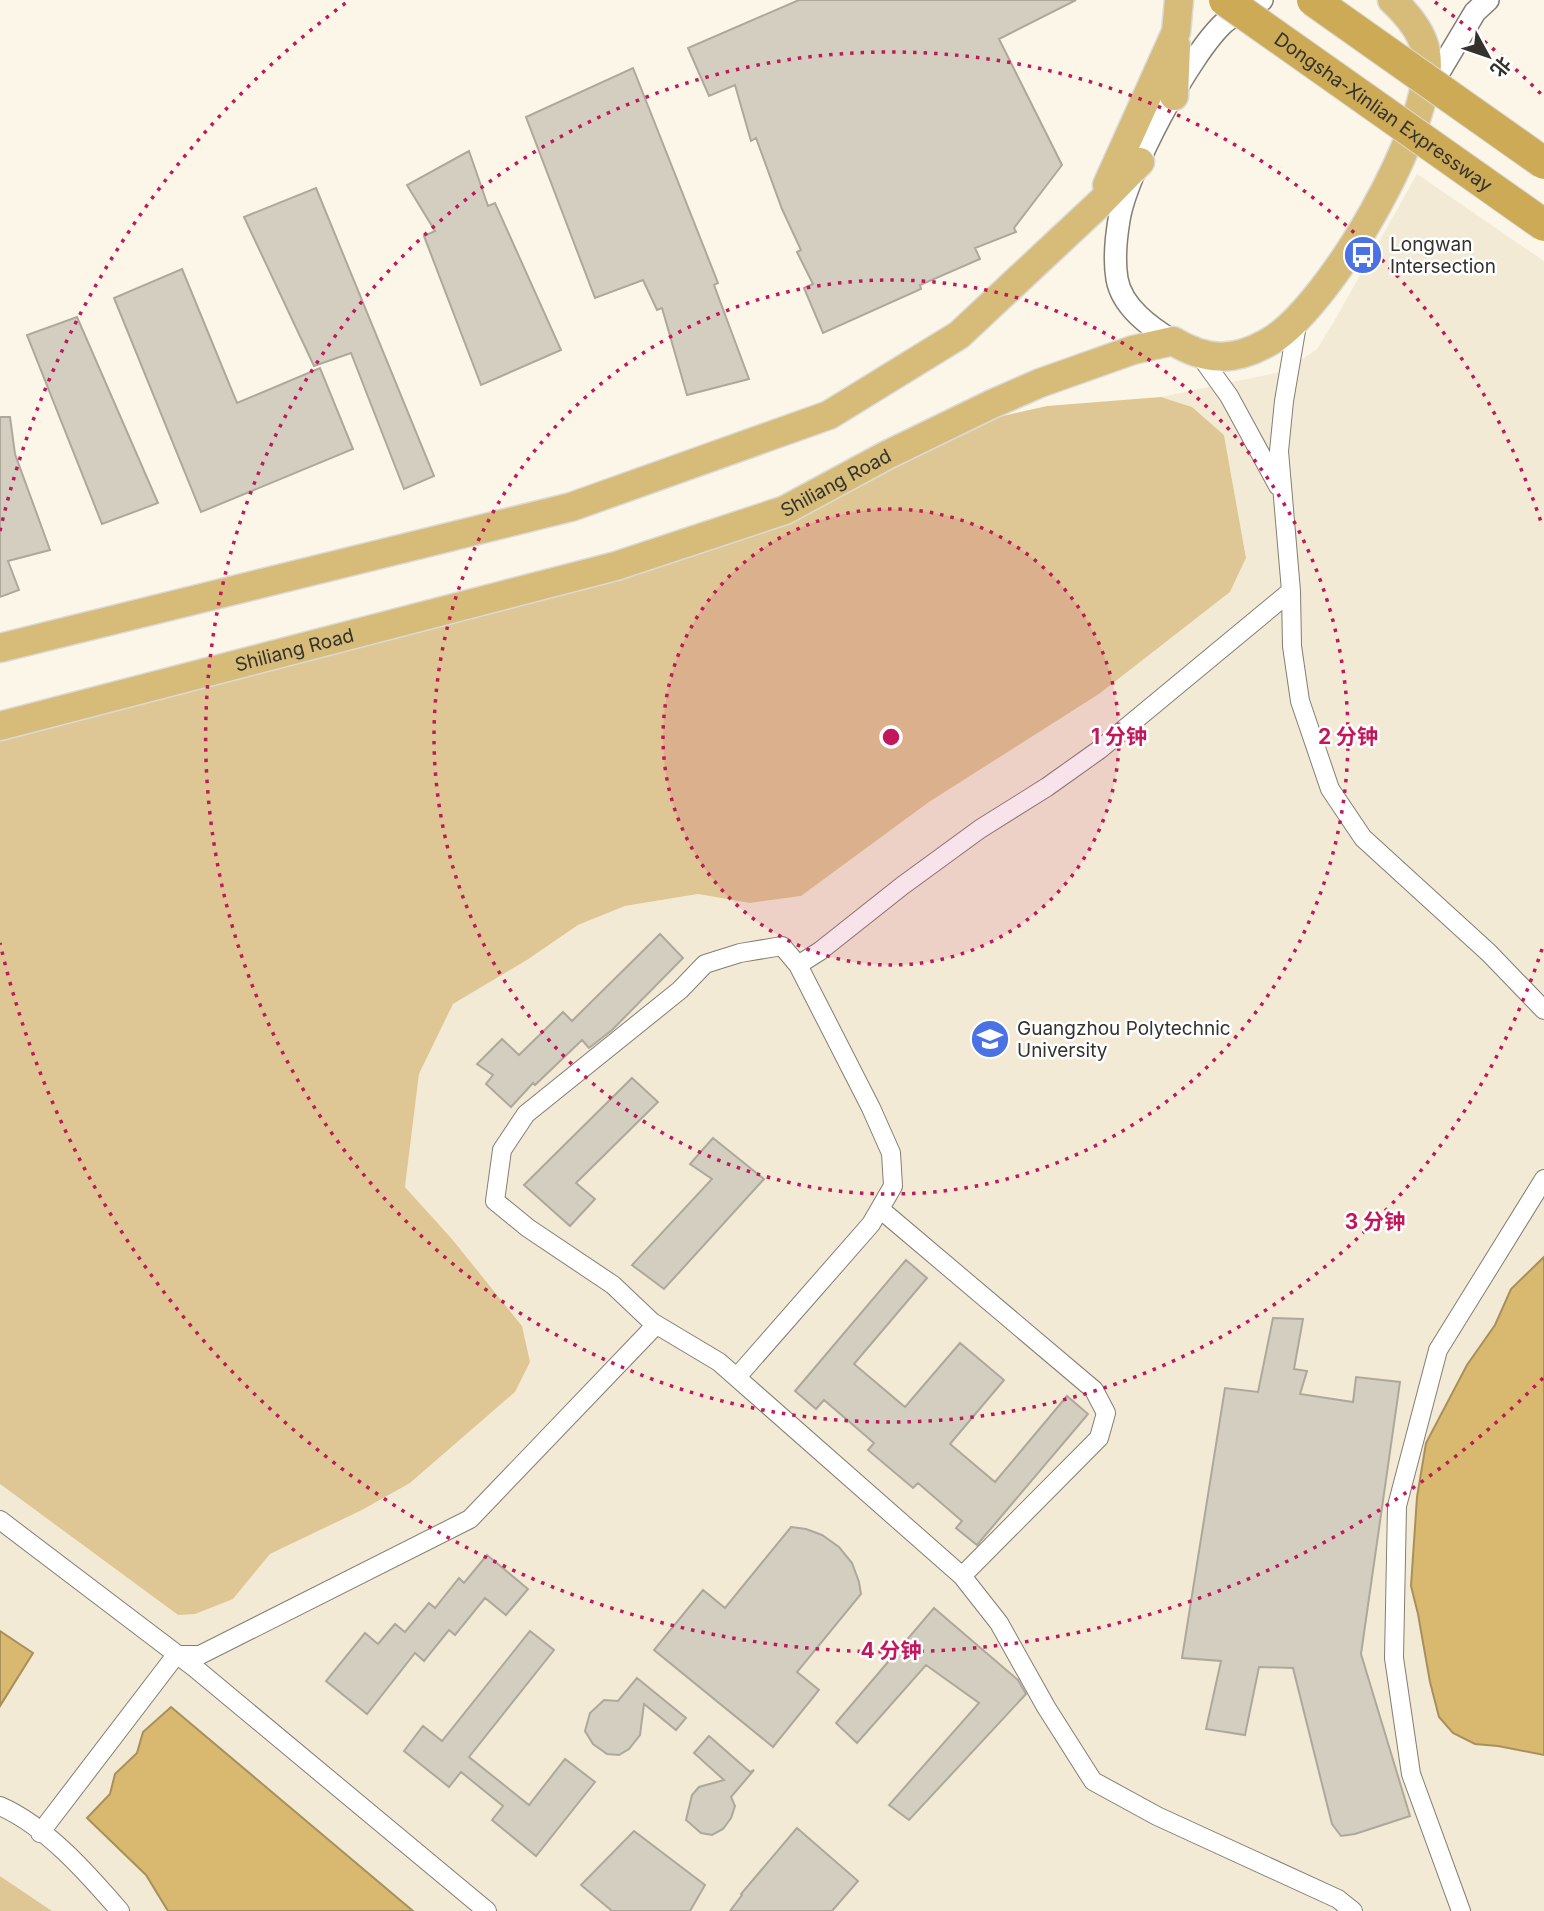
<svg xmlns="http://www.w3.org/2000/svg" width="1544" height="1911" font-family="Inter,'Noto Sans SC',sans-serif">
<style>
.built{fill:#f3ead5}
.green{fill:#dec794}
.water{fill:#d9b970;stroke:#a8905c;stroke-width:2}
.building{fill:#d4cec1;stroke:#aea89c;stroke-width:2}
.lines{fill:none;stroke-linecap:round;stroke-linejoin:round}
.minor-casing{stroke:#847e72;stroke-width:20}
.tertiary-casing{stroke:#847e72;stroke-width:24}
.trunk-casing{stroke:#dadad9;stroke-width:31}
.minor{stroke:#fff;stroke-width:18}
.tertiary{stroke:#fff;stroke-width:21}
.trunk{stroke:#d7bb78;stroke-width:28}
.motorway-bridge-casing{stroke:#dadad9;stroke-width:34;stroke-linecap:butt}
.motorway-bridge{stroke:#cdaa56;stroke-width:32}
.ring{fill:none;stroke:#c2185b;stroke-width:3.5;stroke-dasharray:3.5 7}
.labels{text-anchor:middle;stroke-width:5;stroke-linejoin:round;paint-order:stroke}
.street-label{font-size:19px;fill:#34322d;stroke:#fff}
.poi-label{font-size:19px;fill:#34322d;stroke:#fff;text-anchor:start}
.centre{fill:#c2185b;stroke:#fff;stroke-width:3.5}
.ring-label{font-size:21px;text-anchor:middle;font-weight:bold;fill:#c2185b;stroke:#fff;stroke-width:5;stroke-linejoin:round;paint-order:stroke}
</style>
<rect width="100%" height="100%" fill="#fcf6e8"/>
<path class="built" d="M 1417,174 L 1544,261 L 1544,1911 L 52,1911 L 0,1876 L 0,1484 L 178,1615 L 233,1599 L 270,1554 L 362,1510 L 410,1483 L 515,1392 L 522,1326 L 452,1239 L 405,1187 L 419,1074 L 453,1004 L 527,960 L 578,925 L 625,906 L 698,894 L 750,903 L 801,896 L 929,802 L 1099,694 L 1230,592 L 1246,558 L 1224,435 L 1192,407 L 1161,397 L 1285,371 L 1317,349 L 1336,318 Z"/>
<path class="green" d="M 1161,397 L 1192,407 L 1224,435 L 1246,558 L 1230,592 L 1099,694 L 929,802 L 801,896 L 750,903 L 698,894 L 625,906 L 578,925 L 527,960 L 453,1004 L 419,1074 L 405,1187 L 452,1239 L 522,1326 L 530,1362 L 515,1392 L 410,1483 L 362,1510 L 270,1554 L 233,1599 L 195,1614 L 178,1615 L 0,1484 L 0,733 L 707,547 L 994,418 L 1047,406 Z
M 0,1876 L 52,1911 L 0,1911 Z"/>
<path class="water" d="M 1544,1257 L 1544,1755 L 1498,1746 L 1475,1744 L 1453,1733 L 1439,1717 L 1430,1682 L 1418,1614 L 1411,1586 L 1417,1497 L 1426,1443 L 1467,1365 L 1495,1325 L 1511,1289 Z
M 0,1631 L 33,1653 L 0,1706 Z
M 171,1707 L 413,1911 L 168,1911 L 146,1875 L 87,1818 L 110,1794 L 115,1774 L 137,1753 L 143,1732 Z"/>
<path class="building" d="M 799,0 L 1076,0 L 999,39 L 1062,165 L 1014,228 L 1016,232 L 975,248 L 980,259 L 920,285 L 921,289 L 823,333 L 804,288 L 813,284 L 797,252 L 801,250 L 782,209 L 756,138 L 751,141 L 735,85 L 709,96 L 688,48 Z
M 633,68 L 718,283 L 714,285 L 749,379 L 687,395 L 662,308 L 657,310 L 643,280 L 595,298 L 526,117 Z
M 469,151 L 488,206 L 495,203 L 561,350 L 481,385 L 424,236 L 435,231 L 407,185 Z
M 316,188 L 434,476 L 404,489 L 351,353 L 314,366 L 244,217 Z
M 182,269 L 237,403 L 320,368 L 353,449 L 201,512 L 114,298 Z
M 77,317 L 158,503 L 102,524 L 27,335 Z
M 0,417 L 10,417 L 15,454 L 50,550 L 8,561 L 19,590 L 0,597 Z
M 660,934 L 683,958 L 612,1030 L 589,1048 L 582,1040 L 535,1085 L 533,1083 L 511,1107 L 486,1084 L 493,1075 L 477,1064 L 502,1039 L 519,1055 L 563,1012 L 572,1021 Z
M 632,1078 L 658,1102 L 576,1183 L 595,1199 L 570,1226 L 524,1185 Z
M 713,1138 L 764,1179 L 664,1289 L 632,1265 L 712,1179 L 690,1164 Z
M 906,1260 L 927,1278 L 854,1364 L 905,1407 L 960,1343 L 1004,1380 L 950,1444 L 995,1482 L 1067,1396 L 1088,1414 L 977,1545 L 956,1528 L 962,1521 L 918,1483 L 913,1488 L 868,1450 L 874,1443 L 824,1400 L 816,1409 L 795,1391 Z
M 1273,1318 L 1303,1319 L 1294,1369 L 1307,1371 L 1300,1394 L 1353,1402 L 1356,1377 L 1400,1382 L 1361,1654 L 1410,1816 L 1355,1834 L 1341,1836 L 1332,1824 L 1293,1668 L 1259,1667 L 1245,1735 L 1206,1729 L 1221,1661 L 1182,1658 L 1225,1388 L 1258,1392 Z
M 791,1527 L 806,1529 L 822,1535 L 839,1547 L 852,1563 L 859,1582 L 861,1594 L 797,1672 L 819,1690 L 773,1747 L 654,1650 L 703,1590 L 725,1608 Z
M 487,1555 L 528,1589 L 506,1615 L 485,1598 L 455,1635 L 449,1630 L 424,1661 L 415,1653 L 367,1714 L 326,1681 L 365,1633 L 378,1644 L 395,1624 L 405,1632 L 429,1603 L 435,1608 L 459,1578 L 464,1583 Z
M 934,1608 L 1018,1680 L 1026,1694 L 909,1820 L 889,1805 L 979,1703 L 926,1665 L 857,1743 L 836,1723 Z
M 530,1631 L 554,1650 L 469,1757 L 529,1805 L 565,1759 L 595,1782 L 536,1856 L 492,1820 L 503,1806 L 461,1772 L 449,1787 L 404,1751 L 423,1726 L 442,1741 Z
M 637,1678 L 686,1718 L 676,1730 L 644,1704 L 640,1735 L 629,1749 L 619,1755 L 607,1754 L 593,1744 L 585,1731 L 590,1713 L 604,1700 L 618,1701 Z
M 709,1736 L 750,1772 L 754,1770 L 731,1797 L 735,1806 L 731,1818 L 723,1829 L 712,1835 L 701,1833 L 686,1820 L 692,1795 L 699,1787 L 724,1780 L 694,1753 Z
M 797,1828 L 858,1881 L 832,1911 L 730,1911 L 742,1895 L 741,1894 Z
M 634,1831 L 705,1885 L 690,1911 L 612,1911 L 581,1885 Z"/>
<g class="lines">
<g class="minor-casing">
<path id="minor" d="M 1198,353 L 1229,396 L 1278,486
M 1291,591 L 1292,646 L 1300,701 L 1330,789 L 1363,838 L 1489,953 L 1544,1010
M 880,1209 L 1094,1390 L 1106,1413 L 1099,1438 L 962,1576
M 652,1322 L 719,1362 L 962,1576 L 999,1623 L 1046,1707 L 1093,1781 L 1157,1816 L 1338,1899 L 1353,1911
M 737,1377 L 871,1224 L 893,1186 L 891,1153 L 871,1108 L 798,965
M 0,1520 L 195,1668 L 487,1911
M 0,1806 C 46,1826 88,1874 120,1911
M 40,1833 L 176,1655 L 200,1655 L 470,1519 L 653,1328 L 652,1322 L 613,1285 L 528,1228 L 495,1201 L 502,1150 L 526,1114 L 680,990 L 705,964 L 740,953 L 782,946 L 798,965 L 820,951 L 902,886 L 980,829 L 1047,787 L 1099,750 L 1291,591 L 1279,451 L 1284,401 L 1298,319
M 1461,1911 L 1411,1774 L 1394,1658 L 1397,1506 L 1438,1350 L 1544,1179"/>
</g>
<g class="tertiary-casing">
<path id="tertiary" d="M 1426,94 L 1475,12 L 1488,0
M 1173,341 C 1150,327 1122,307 1117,279 C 1114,261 1116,238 1119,220 C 1126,174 1190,53 1225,22 C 1236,13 1249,5 1262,0"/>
</g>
<g class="trunk-casing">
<g id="trunk">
<path d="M 1174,96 L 1176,46"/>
<path d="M 1107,185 L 1176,32 L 1179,0"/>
<path d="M 0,648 L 571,507 L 829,415 L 959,335 L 1099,204 L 1140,162"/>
<path id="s1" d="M 0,726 L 616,566 L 785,510 L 887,455 L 992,404 L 1040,383 L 1133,350 L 1173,341 C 1206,361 1233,362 1267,343 C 1327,311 1438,122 1426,53 C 1423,32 1407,14 1392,0"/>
</g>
</g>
<use href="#minor" class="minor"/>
<use href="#tertiary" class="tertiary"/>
<use href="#trunk" class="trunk"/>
<g class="motorway-bridge-casing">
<g id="motorway-bridge">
<path id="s2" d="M 1225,0 L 1544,225"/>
<path d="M 1313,0 L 1544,163"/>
</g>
</g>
<use href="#motorway-bridge" class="motorway-bridge"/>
</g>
<circle cx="891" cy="737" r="228" fill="#c2185b" fill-opacity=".12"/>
<g class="ring">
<circle cx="891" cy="737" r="228"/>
<circle cx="891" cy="737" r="457"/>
<path d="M1542 949A685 685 0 1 1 1542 525"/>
<path d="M1543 1378A914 914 0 0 1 0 943M0 531A914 914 0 0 1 347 2M1435 2A914 914 0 0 1 1543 96"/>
</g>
<defs>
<g id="bus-disc" transform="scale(2.0125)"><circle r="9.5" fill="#4b72e5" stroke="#fff"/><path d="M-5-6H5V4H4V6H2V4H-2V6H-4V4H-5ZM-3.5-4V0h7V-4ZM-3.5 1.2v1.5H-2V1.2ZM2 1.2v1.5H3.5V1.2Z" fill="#fff"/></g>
<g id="university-disc" transform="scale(2.0125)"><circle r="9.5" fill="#4b72e5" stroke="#fff"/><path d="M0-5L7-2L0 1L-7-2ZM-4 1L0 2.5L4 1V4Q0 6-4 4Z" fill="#fff"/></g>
</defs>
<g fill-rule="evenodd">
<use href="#bus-disc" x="1363" y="255"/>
<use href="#university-disc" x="990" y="1039"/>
</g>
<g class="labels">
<g class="street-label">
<text dy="7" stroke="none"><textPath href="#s2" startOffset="194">Dongsha-Xinlian Expressway</textPath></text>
<text dy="7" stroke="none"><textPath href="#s1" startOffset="872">Shiliang Road</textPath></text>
<text dy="7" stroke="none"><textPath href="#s1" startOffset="304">Shiliang Road</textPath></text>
</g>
<g class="poi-label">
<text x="1390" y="251">Longwan<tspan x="1390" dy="22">Intersection</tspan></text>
<text x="1017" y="1035">Guangzhou Polytechnic<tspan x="1017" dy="22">University</tspan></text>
</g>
</g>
<circle cx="891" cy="737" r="10" class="centre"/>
<g class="ring-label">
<text x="1119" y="744">1 分钟</text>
<text x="1348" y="744">2 分钟</text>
<text x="1375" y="1229">3 分钟</text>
<text x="891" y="1658">4 分钟</text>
</g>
<g transform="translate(1488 56) rotate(130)" stroke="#ffffff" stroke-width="5" paint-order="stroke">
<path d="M0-5L12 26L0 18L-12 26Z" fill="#34322d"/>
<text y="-10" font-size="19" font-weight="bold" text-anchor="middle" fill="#34322d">北</text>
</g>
</svg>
